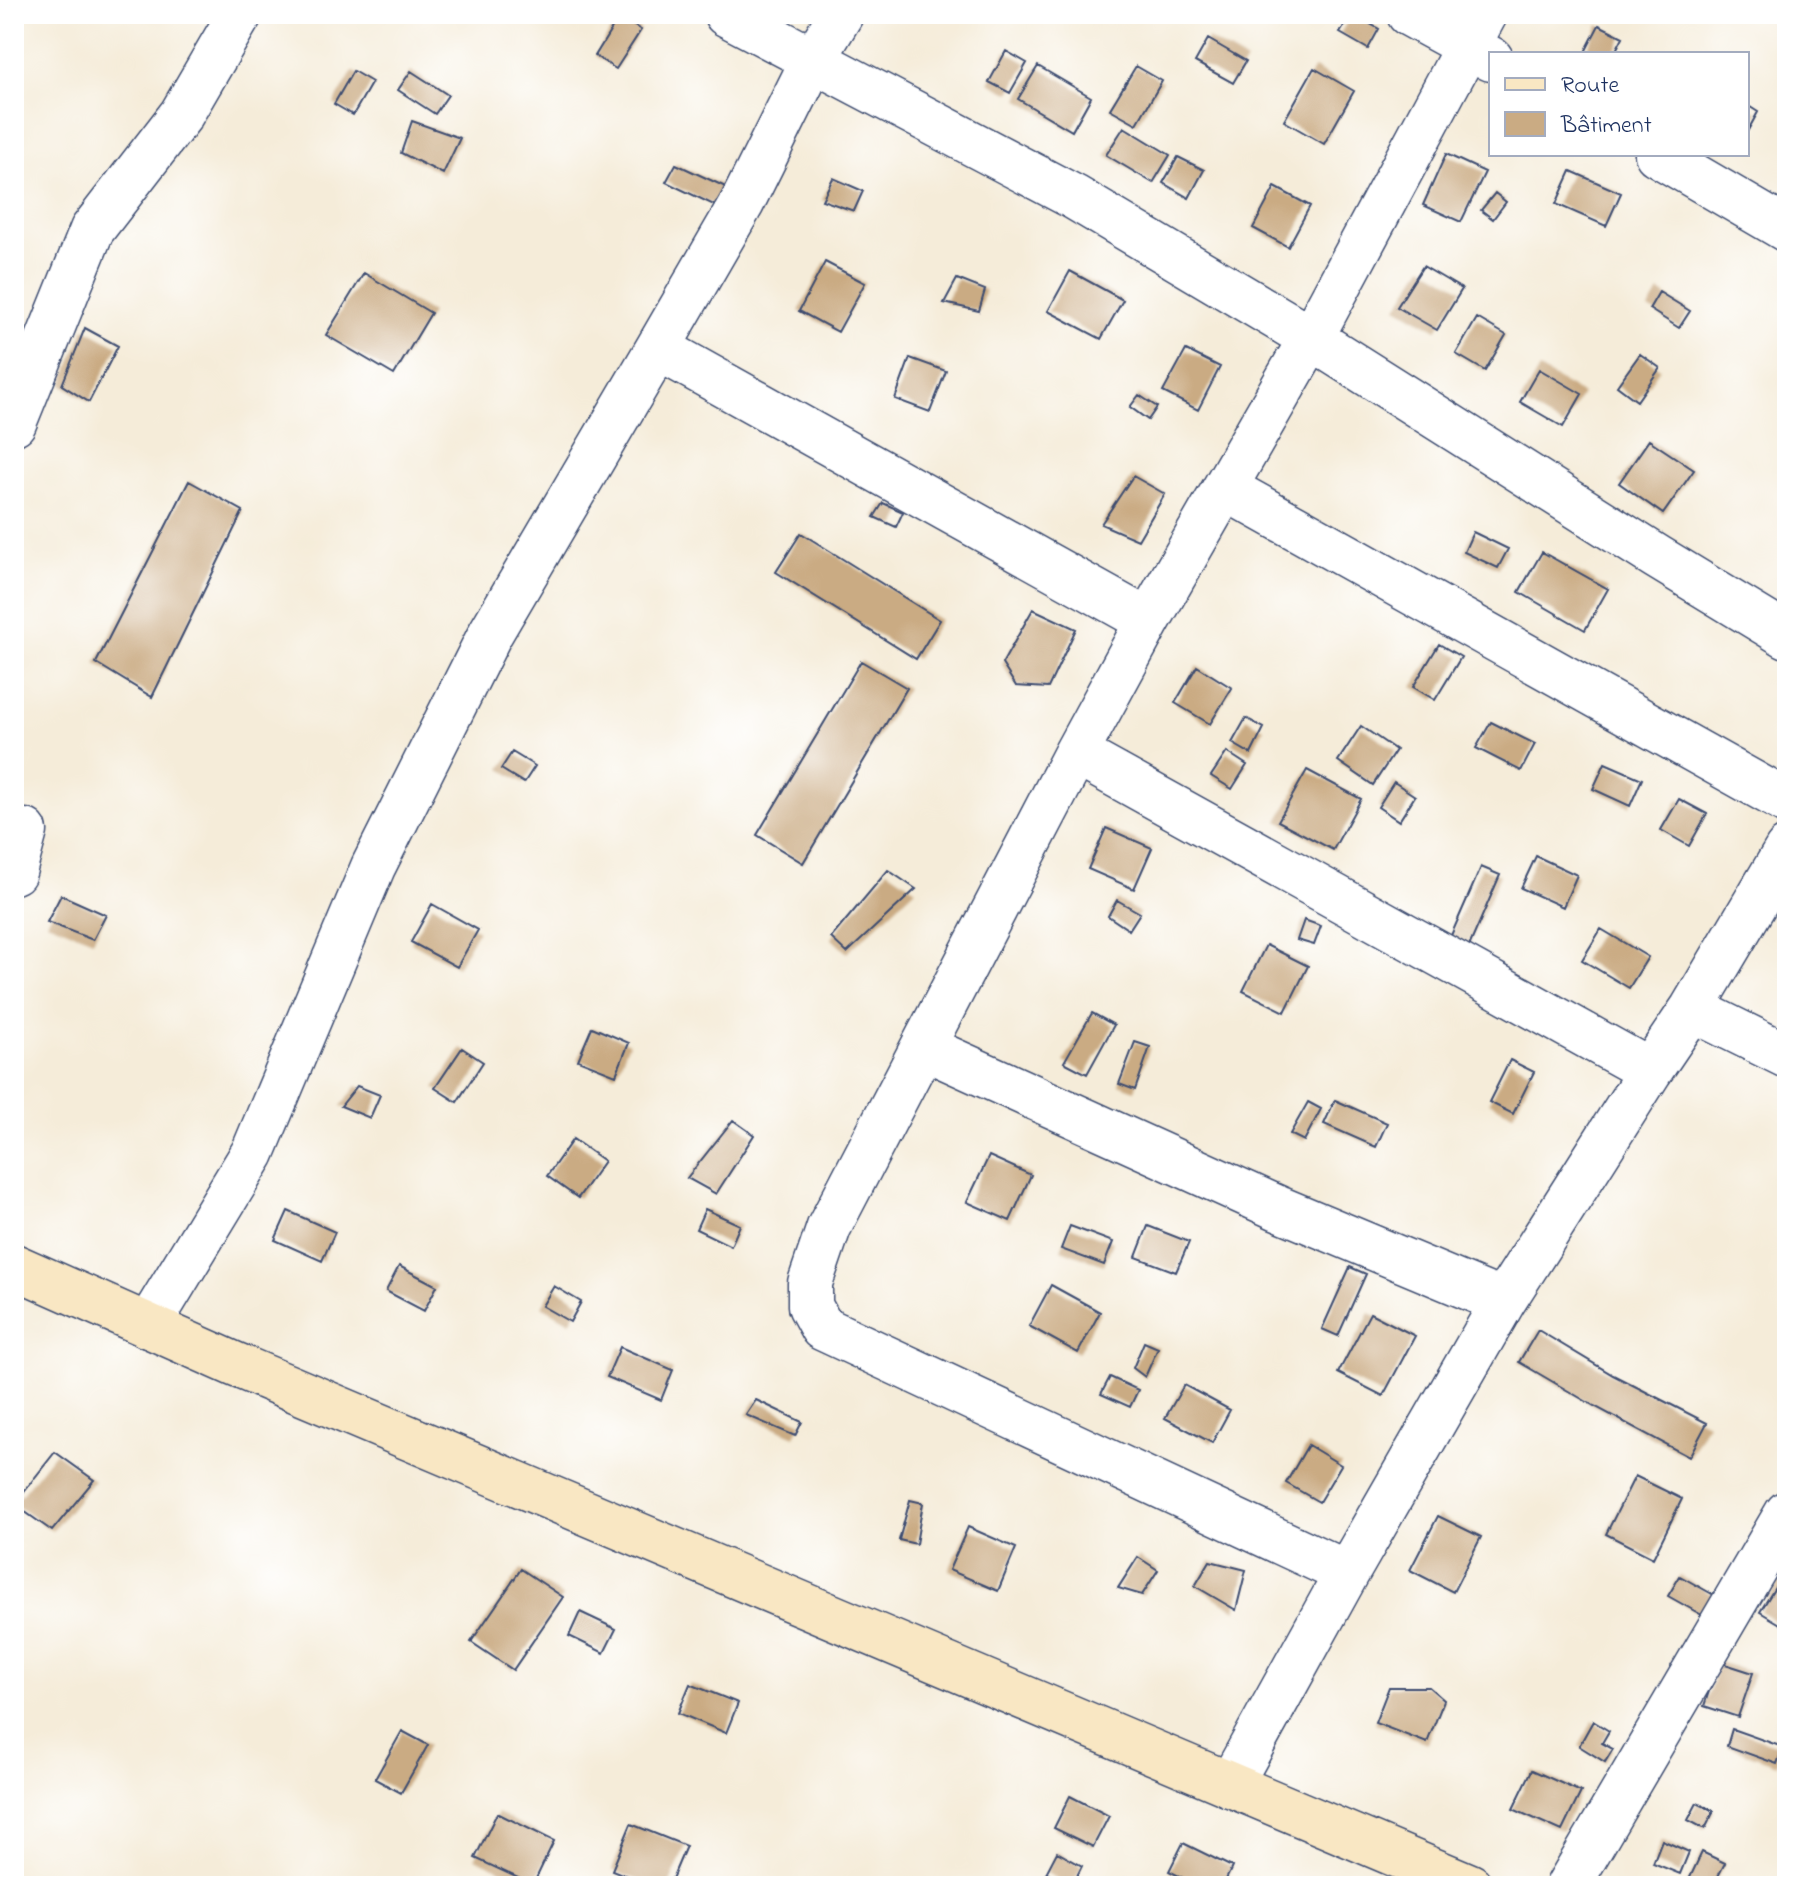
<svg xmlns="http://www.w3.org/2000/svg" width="1801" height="1900" font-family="'Indie Flower',sans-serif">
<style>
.building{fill:#caab83}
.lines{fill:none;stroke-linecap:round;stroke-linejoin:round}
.minor-casing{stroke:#3c4b70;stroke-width:47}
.secondary-casing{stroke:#3c4b70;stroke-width:47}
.minor{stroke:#fff;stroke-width:44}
.secondary{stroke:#f9e7c3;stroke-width:44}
</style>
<rect width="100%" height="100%" fill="#fff"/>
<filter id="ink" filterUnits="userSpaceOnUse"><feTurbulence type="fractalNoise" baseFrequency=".0125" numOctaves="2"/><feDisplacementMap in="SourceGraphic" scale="16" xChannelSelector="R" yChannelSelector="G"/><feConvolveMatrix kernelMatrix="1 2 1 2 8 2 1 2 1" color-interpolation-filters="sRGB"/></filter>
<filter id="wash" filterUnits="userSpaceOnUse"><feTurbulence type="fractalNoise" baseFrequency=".006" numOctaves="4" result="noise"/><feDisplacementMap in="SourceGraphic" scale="32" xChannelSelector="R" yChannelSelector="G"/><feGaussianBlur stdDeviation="1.8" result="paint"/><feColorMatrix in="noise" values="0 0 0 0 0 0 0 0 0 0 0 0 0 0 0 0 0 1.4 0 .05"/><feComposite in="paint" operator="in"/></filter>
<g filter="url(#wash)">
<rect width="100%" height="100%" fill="#f5ecd9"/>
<g id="blocks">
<path class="building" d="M 1352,14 L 1379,29 L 1368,49 L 1340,33 Z
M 619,17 L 641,30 L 616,69 L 595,56 Z
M 1599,25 L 1623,37 L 1614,54 L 1584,54 Z
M 1208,39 L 1246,61 L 1233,83 L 1195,62 Z
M 1006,51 L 1027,63 L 1010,93 L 989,82 Z
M 1038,66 L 1091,97 L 1072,131 L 1018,99 Z
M 1136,66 L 1162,81 L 1137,124 L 1110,109 Z
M 1314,68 L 1354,91 L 1324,144 L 1284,121 Z
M 353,71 L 372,82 L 353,115 L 334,104 Z
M 411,71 L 448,95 L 435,114 L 398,90 Z
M 1747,105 L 1758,112 L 1747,132 Z
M 412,121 L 460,138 L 443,174 L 401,153 Z
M 1124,127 L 1170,155 L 1153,183 L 1106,155 Z
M 1446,154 L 1485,172 L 1461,222 L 1423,205 Z
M 1178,157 L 1204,170 L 1189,198 L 1163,183 Z
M 676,164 L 730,189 L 722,209 L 666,182 Z
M 1571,171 L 1621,193 L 1606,226 L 1556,204 Z
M 833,178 L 863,191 L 854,211 L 822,200 Z
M 1275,187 L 1310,206 L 1288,247 L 1253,228 Z
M 1495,193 L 1506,202 L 1493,219 L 1481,210 Z
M 825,262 L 865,283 L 838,332 L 799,311 Z
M 1423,266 L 1462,289 L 1437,330 L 1397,307 Z
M 1070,271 L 1123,300 L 1101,339 L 1048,311 Z
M 364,273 L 431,313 L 394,375 L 326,335 Z
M 957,279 L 985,290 L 979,311 L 944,303 Z
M 1659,292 L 1690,311 L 1679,328 L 1649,309 Z
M 1477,318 L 1506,335 L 1485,371 L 1456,354 Z
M 85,328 L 118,346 L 89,402 L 62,385 Z
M 1186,350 L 1220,367 L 1198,410 L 1163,392 Z
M 1640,354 L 1660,368 L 1637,401 L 1617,386 Z
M 910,358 L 946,371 L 930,412 L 895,399 Z
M 1539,369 L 1582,394 L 1563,427 L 1520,402 Z
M 1139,395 L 1157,407 L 1148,420 L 1130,407 Z
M 1649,440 L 1694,470 L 1663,514 L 1619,483 Z
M 1133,476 L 1165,494 L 1138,540 L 1101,524 Z
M 189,481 L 243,511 L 152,697 L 96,663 Z
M 883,503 L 903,512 L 896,527 L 874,517 Z
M 1473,532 L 1508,549 L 1498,568 L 1464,552 Z
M 801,533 L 940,620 L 916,659 L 776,572 Z
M 1542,552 L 1608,589 L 1585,630 L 1519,592 Z
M 1033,609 L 1076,629 L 1048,688 L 1016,686 L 1002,664 Z
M 1439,644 L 1461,657 L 1435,700 L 1413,687 Z
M 861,661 L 907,688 L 803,863 L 757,835 Z
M 1197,666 L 1232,688 L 1210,724 L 1175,703 Z
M 1246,718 L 1264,728 L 1251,754 L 1232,743 Z
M 1491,722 L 1535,744 L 1521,771 L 1476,748 Z
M 1361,726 L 1396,750 L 1373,785 L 1338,761 Z
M 512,752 L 535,766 L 524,783 L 501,769 Z
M 1227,752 L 1247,765 L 1232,789 L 1211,776 Z
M 1605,763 L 1642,779 L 1630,806 L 1593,789 Z
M 1307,770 L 1361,799 L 1333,850 L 1278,821 Z
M 1394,782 L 1415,796 L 1399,821 L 1378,807 Z
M 1679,799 L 1707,814 L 1689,846 L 1661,830 Z
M 1106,828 L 1152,848 L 1134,889 L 1088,869 Z
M 1536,856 L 1577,875 L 1563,907 L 1521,888 Z
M 1481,867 L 1500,875 L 1468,949 L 1449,940 Z
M 888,870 L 916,889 L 847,953 L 831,938 Z
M 61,895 L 106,915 L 93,940 L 47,922 Z
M 1117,900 L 1140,913 L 1129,930 L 1108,916 Z
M 432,904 L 478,930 L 457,967 L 411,942 Z
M 1304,920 L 1321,926 L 1314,945 L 1297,940 Z
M 1601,929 L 1648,957 L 1629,988 L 1582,960 Z
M 1266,945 L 1308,966 L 1285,1012 L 1243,991 Z
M 1092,1013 L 1114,1025 L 1087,1074 L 1064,1062 Z
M 592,1027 L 629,1043 L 616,1075 L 578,1060 Z
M 1135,1042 L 1150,1047 L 1135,1090 L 1119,1084 Z
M 462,1048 L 483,1062 L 457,1102 L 435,1088 Z
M 1510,1060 L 1534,1072 L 1513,1114 L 1489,1102 Z
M 357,1086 L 380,1095 L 370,1118 L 341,1106 Z
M 1335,1100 L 1387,1123 L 1376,1147 L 1324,1124 Z
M 1308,1102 L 1321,1109 L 1304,1141 L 1290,1134 Z
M 733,1120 L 754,1135 L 716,1194 L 687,1178 Z
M 573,1139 L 604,1161 L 578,1198 L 547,1176 Z
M 989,1156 L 1031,1175 L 1010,1221 L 967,1202 Z
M 705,1209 L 740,1225 L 731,1246 L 696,1229 Z
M 288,1211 L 335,1232 L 322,1261 L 275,1240 Z
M 1070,1226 L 1113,1242 L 1104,1265 L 1061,1249 Z
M 1148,1226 L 1189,1242 L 1176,1272 L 1136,1257 Z
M 399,1266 L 437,1286 L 424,1311 L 386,1291 Z
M 1350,1267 L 1366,1274 L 1338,1336 L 1322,1329 Z
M 1051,1285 L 1100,1312 L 1078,1353 L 1029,1326 Z
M 554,1286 L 581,1302 L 570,1322 L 542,1306 Z
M 1370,1313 L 1415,1336 L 1383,1396 L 1338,1373 Z
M 1538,1330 L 1613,1375 L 1707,1423 L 1689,1457 L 1594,1406 L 1519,1362 Z
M 1144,1342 L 1158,1348 L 1145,1377 L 1133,1368 Z
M 620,1347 L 673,1370 L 661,1400 L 607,1377 Z
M 1110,1377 L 1138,1390 L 1130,1407 L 1101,1394 Z
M 1184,1385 L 1230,1410 L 1212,1443 L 1165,1418 Z
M 756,1400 L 802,1422 L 795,1436 L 746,1415 Z
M 1308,1445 L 1341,1465 L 1319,1502 L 1286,1483 Z
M 55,1452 L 94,1480 L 52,1531 L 14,1504 Z
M 1635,1476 L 1682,1499 L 1653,1558 L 1606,1534 Z
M 910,1500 L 923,1503 L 916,1544 L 899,1540 Z
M 1438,1516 L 1481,1537 L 1453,1592 L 1410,1570 Z
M 968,1527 L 1016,1548 L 998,1591 L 949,1570 Z
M 1138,1557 L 1158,1570 L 1142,1595 L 1118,1588 Z
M 1210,1561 L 1246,1570 L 1236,1610 L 1195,1586 Z
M 1787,1568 L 1787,1617 L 1782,1625 L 1760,1612 Z
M 521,1569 L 563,1597 L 513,1670 L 471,1642 Z
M 1680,1576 L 1721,1599 L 1709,1619 L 1668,1596 Z
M 580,1612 L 616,1629 L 604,1653 L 569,1636 Z
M 1719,1662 L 1753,1673 L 1738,1717 L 1704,1706 Z
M 690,1684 L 738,1703 L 726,1733 L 678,1713 Z
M 1389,1687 L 1429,1687 L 1444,1700 L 1427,1743 L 1375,1723 Z
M 1593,1721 L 1609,1731 L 1602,1743 L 1613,1749 L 1605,1762 L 1579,1746 Z
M 1732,1729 L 1783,1747 L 1777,1764 L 1727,1746 Z
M 402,1731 L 428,1745 L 401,1793 L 375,1779 Z
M 1532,1770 L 1581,1792 L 1562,1831 L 1513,1809 Z
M 1070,1796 L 1109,1816 L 1093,1847 L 1054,1828 Z
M 1697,1803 L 1714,1811 L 1705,1829 L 1688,1820 Z
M 497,1813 L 554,1841 L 533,1885 L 475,1858 Z
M 631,1824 L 686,1846 L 669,1886 L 652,1886 L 612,1870 Z
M 1662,1840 L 1689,1852 L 1680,1874 L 1653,1863 Z
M 1183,1843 L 1232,1867 L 1223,1886 L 1199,1886 L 1169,1871 Z
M 1057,1852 L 1082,1866 L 1072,1886 L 1046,1873 Z
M 1702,1852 L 1725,1863 L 1713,1886 L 1686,1886 Z"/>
</g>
</g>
<g filter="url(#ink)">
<use href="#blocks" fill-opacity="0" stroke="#3c4b70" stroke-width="2"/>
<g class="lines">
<g class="minor-casing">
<path id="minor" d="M 726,14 L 1074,197 L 1311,338 L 1657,557 L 1787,636
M 1409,14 L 1491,59
M 1657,154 L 1787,230
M 658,348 L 1148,621
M 14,423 L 92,230 L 181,115 L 240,14
M 1225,488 L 1787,802
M 1076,753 L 1650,1071
M 14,872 L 25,831
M 1692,1009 L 1787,1056
M 923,1047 L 1278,1208 L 1503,1302
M 148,1326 L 253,1153 L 373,867 L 490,634 L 658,348 L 742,203 L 813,60 L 841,14
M 1347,1573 L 822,1328 L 810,1306 L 810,1283 L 829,1227 L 1076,753 L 1148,621 L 1311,338 L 1485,14
M 1230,1785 L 1347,1573 L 1503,1302 L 1650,1071 L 1692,1009 L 1787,849
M 1568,1886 L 1787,1513"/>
</g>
<g class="secondary-casing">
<path id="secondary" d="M 14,1266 L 234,1364 L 1470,1886"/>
</g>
<use href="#minor" class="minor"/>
<use href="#secondary" class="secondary"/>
</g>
</g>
<rect width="1801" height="1900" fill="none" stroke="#fff" stroke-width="48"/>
<rect x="1489" y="52" width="260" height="104" fill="#ffffff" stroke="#a4acbf" stroke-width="2"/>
<rect x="1505" y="78" width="40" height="12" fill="#f9e7c3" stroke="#a4acbf" stroke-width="2"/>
<text x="1561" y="92" font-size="24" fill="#1b2f5e">Route</text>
<rect x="1505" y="112" width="40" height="24" fill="#caab83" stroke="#a4acbf" stroke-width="2"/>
<text x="1561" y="132" font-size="24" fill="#1b2f5e">Bâtiment</text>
</svg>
